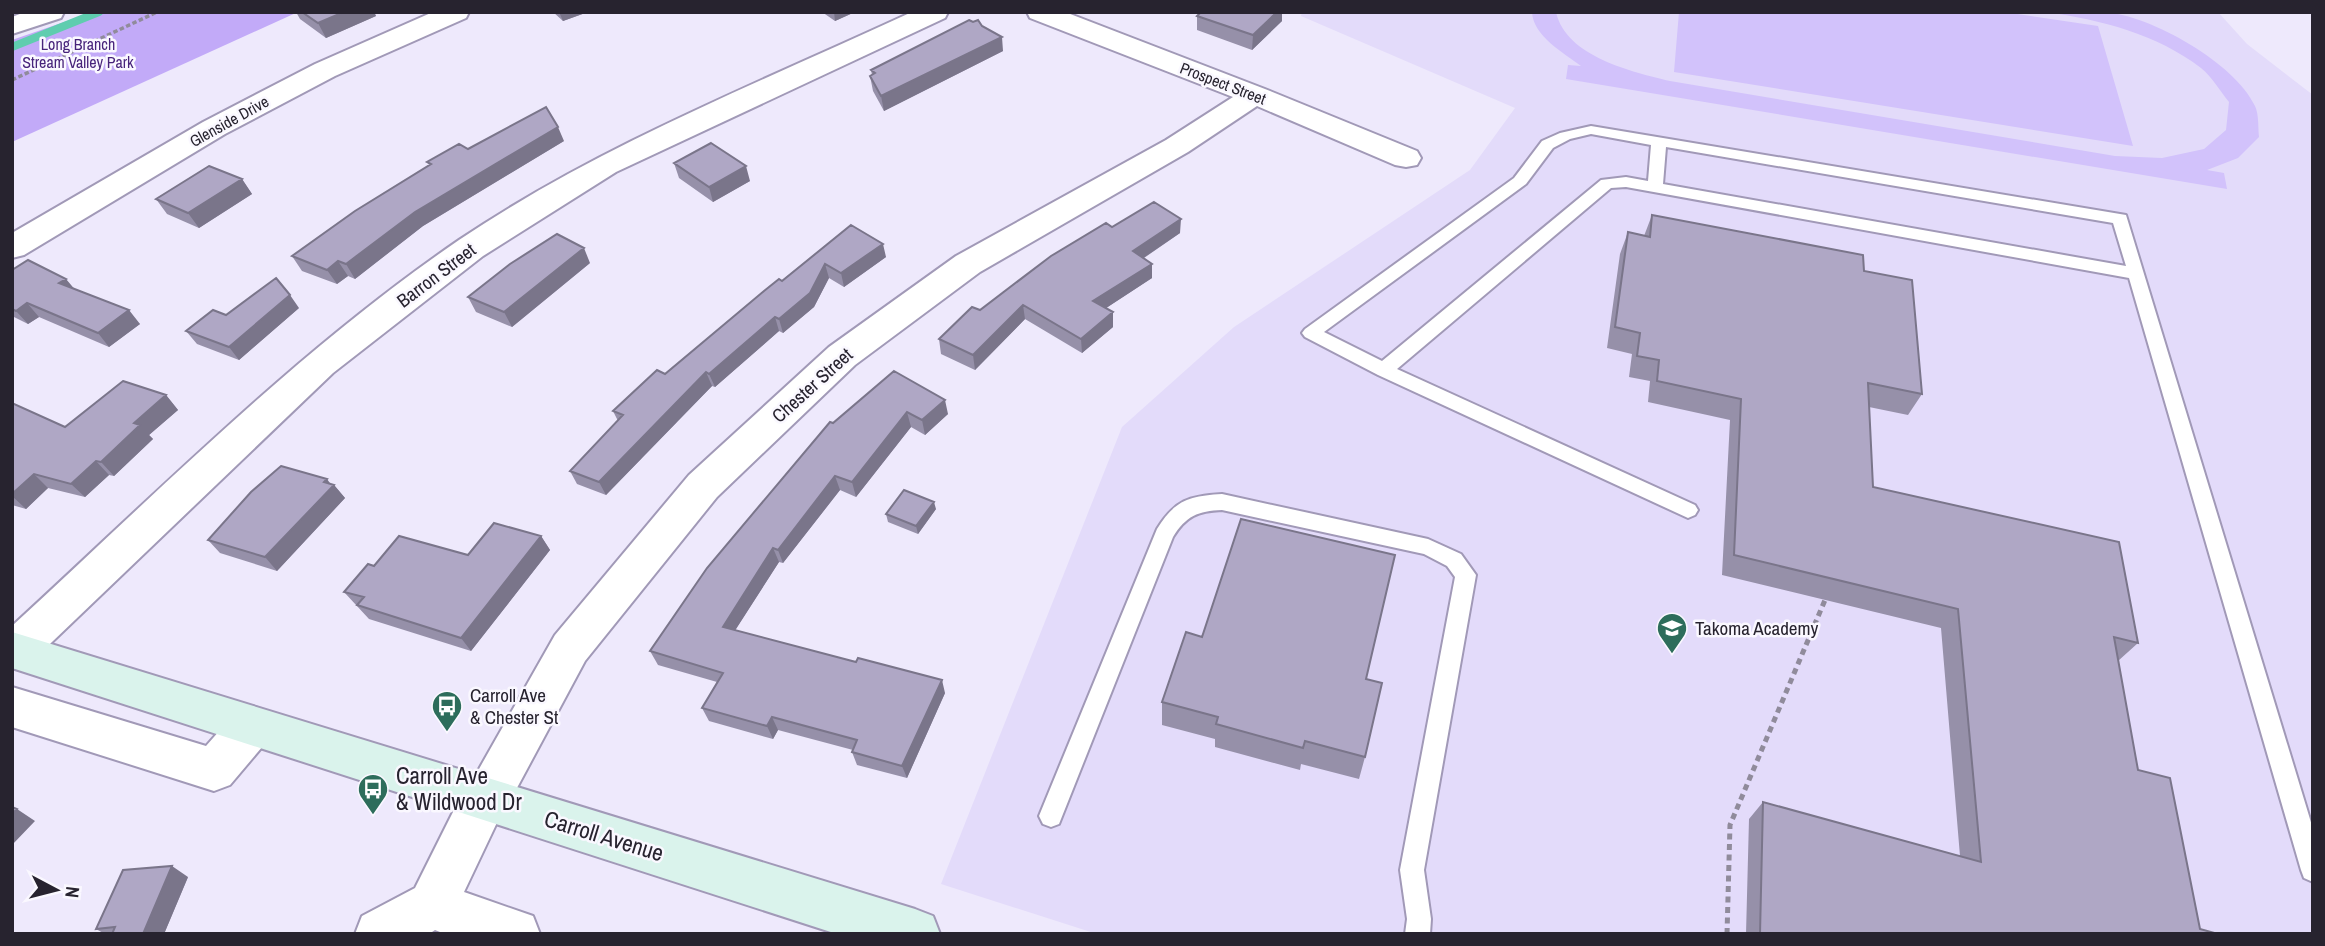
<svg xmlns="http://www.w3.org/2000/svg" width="2325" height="946" font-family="'Archivo Narrow',sans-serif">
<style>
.built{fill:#e3dbfa}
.green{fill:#d2c2fb}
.forest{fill:#c2aaf8}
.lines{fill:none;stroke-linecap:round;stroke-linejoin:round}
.stream{stroke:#5fcdaf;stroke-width:8}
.lane-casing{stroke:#a199b7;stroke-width:4}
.street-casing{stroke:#a199b7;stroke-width:4}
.secondary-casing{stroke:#a199b7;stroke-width:4}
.path-far1{stroke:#908b9b;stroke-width:3.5;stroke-dasharray:4.5 2.5;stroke-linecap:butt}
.path{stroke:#908b9b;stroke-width:5;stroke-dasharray:6 4.5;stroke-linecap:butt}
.lane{fill:#fff;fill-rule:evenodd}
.street{fill:#fff;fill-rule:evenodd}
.secondary{fill:#daf3ec;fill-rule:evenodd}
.wall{fill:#9690a9}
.shaded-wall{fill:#7a758a}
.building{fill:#afa7c5;stroke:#7a758a;stroke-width:2}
.labels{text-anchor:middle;stroke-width:5;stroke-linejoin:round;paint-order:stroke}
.far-park-label{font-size:16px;fill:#47237b;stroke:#faf8ff}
.far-street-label{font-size:16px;fill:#27232f;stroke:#faf8ff}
.street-label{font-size:19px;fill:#27232f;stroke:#faf8ff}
.poi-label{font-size:19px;fill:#27232f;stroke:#faf8ff;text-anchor:start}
.near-poi-label{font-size:23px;fill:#27232f;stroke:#faf8ff;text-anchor:start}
.near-street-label{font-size:23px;fill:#27232f;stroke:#faf8ff}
</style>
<rect width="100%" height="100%" fill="#eee9fc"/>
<path class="built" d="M 1302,12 L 2218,12 L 2247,44 L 2313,95 L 2313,934 L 1097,934 L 941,884 L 1122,427 L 1234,327 L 1470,170 L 1515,108 L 1301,16 Z"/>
<path class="green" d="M 1532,12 L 1556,12 C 1566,57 1633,72 1670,81 L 2115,156 L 2162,158 L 2204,149 L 2226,130 L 2229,102 C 2220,91 2212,77 2201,68 C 2157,34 2101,20 2046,12 C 2065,12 2086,11 2105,12 C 2152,16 2235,63 2255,106 C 2259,114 2258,128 2259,137 L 2238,158 L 2207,170 L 2224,173 L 2227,189 L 1566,79 L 1568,65 L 1581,66 C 1564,53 1533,36 1532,12 Z
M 1679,12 L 2004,12 L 2098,26 L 2133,146 L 1674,72 Z"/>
<path class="forest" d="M 93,12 L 298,12 L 12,142 L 12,40 Z"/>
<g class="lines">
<path class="stream" d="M 12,47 L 99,12"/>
<g class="lane-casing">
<path id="lane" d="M 1591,126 L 2126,215 L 2313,829 L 2313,882 L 2304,878 L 2301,870 L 2129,278 L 1626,187 L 1611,188 L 1397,369 L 1695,505 L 1698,510 L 1695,515 L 1688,518 L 1378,375 L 1305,337 L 1302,333 L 1305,329 L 1514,178 L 1542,141 L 1560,133 ZM 1591,134 L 1651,145 L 1648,181 L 1626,177 L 1601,180 L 1382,361 L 1324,332 L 1526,184 L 1553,148 L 1570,139 ZM 1666,147 L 2113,223 L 2126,266 L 1663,184 Z
M 1222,494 L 1428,539 L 1461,554 L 1476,575 L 1424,870 L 1431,919 L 1430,934 L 1405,934 L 1407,919 L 1400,870 L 1455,577 L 1447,566 L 1424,554 L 1222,510 C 1198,511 1186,516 1173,537 L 1059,824 L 1051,827 L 1043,824 L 1039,816 L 1157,529 C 1175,500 1189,496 1222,494 Z"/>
</g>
<g class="street-casing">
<path id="street" d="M 25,12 L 64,12 L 61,18 L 12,34 L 12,17 Z
M 433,12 L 469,12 L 466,18 L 335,76 L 225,134 L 24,255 L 12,258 L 12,233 L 203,122 L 315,64 Z
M 912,12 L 948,12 L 945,18 L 616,172 L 483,256 L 333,373 L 29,664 L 12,669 L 12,626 C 157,493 297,351 459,240 C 600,145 759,83 912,12 Z
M 1027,12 L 1065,12 L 1265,89 L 1417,151 L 1421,158 L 1417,165 L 1406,167 L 1395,165 L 1257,106 L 1188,152 L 980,272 L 855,365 L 717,497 L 585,661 L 511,799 L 501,814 L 464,892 L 533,916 L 540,934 L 445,934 L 435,930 L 429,934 L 355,934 L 362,916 L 415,888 L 467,784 L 479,769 L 555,635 L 689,475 L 829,347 L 956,256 L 1166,140 L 1233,97 L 1030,18 Z
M 12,687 L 206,746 L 236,712 L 252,706 L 268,712 L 274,726 L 268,740 L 230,785 L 214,791 L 12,727 Z"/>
</g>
<g class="secondary-casing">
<path id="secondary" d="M 12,632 L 915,909 L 933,916 L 940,934 L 837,934 L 12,668 Z"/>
</g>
<path class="path-far1" d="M 12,80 L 157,12"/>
<path class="path" d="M 1727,934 L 1730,825 L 1825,600"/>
<use href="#lane" class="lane"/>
<use href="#street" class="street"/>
<use href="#secondary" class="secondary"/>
</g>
<path class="wall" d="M 296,12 L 374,12 L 376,16 L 326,38 L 300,19 Z
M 553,12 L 588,12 L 563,21 Z
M 822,12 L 855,12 L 835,21 Z
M 1201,12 L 1282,12 L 1282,21 L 1252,50 L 1197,30 L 1197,16 Z
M 982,26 L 1003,51 L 884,111 L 873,91 L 870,76 L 872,75 L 871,70 Z
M 564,141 L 423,226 L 355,279 L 348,276 L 337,284 L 302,271 L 292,256 L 429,165 L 427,162 L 468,149 Z
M 674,163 L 750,181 L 713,202 L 679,178 Z
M 242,179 L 252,194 L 199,228 L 167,214 L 156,199 Z
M 1652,215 L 1864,271 L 1922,394 L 1908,415 L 1869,407 L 1873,487 L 2138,643 L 2118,661 L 2138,770 L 2200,929 L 2218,934 L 1746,934 L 1749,819 L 1763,802 L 1960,856 L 1941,628 L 1722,575 L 1730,420 L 1648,402 L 1650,381 L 1629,377 L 1632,354 L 1607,348 L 1620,254 L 1628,232 L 1644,236 Z
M 851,225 L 886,257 L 844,287 L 829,278 L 814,307 L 783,333 L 779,331 L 715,387 L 712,386 L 606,495 L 577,484 L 570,471 L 618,421 L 613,411 L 665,374 Z
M 1112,227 L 1180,233 L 1144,258 L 1152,278 L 1106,308 L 1113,327 L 1082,353 L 1025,319 L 975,370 L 941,354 L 939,339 L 980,310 Z
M 590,263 L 512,327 L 476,312 L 468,297 Z
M 12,270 L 75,289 L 140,324 L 109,347 L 39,317 L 28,324 L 12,316 Z
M 299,308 L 239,360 L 197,344 L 186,331 Z
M 894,371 L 948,414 L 925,435 L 911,427 L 856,497 L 840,490 L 783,563 L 779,562 L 735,630 L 945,693 L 907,778 L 857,765 L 852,752 L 853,750 L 778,730 L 773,739 L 709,721 L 702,708 L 717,682 L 658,665 L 650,651 L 833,423 Z
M 166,395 L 178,410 L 149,435 L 153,439 L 114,476 L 109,475 L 85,497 L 48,488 L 26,509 L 12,505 L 12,403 L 65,427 Z
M 330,484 L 334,485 L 345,498 L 277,571 L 220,553 L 208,540 Z
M 936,509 L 918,534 L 888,522 L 886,514 Z
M 541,536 L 550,550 L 471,651 L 369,619 L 344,592 L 374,566 L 468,555 Z
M 1366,679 L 1365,757 L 1359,779 L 1301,764 L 1300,770 L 1215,747 L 1215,739 L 1162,725 L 1162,702 Z
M 188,877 L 164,934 L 105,934 L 96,929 Z"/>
<path class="shaded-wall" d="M 344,12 L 374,12 L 376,16 L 326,38 L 318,23 Z
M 559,12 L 588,12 L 563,21 Z
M 834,12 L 855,12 L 835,21 Z
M 1277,12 L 1282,12 L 1282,21 L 1252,50 L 1253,35 Z
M 1002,37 L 1003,51 L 884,111 L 881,96 Z
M 558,127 L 564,141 L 423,226 L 355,279 L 346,264 L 415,212 Z
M 746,166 L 750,181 L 713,202 L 709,187 Z
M 242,179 L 252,194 L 199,228 L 188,213 Z
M 1181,219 L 1180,233 L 1133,265 L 1133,251 Z
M 883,244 L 886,257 L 844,287 L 841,273 Z
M 584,248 L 590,263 L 512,327 L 504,312 Z
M 338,261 L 348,276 L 337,284 L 327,270 Z
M 825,264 L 829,278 L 814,307 L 783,333 L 779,319 Z
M 1152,264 L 1152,278 L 1094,316 L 1093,301 Z
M 66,279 L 77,292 L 59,283 Z
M 290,295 L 299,308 L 239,360 L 229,347 Z
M 27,303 L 39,317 L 28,324 L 16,311 Z
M 1023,305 L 1025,319 L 975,370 L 973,355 Z
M 129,310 L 140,324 L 109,347 L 98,333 Z
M 1113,312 L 1113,327 L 1082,353 L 1081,339 Z
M 775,317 L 779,331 L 715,387 L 709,374 Z
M 706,372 L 712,386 L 606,495 L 599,482 Z
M 166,395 L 178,410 L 149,435 L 153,439 L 114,476 L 101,462 L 134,423 Z
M 945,400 L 948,414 L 925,435 L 922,420 Z
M 907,412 L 911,427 L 856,497 L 852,482 Z
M 96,461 L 109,475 L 85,497 L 71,484 Z
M 34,474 L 48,488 L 26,509 L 12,496 L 12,494 Z
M 835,476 L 840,490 L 783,563 L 778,550 Z
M 327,479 L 332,486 L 334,485 L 345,498 L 277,571 L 265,557 Z
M 934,502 L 936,509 L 918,534 L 916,526 Z
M 541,536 L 550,550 L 471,651 L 461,638 Z
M 773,548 L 779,562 L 729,640 L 723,627 Z
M 942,680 L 945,693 L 907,778 L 902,766 Z
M 772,717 L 778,730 L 773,739 L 767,726 Z
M 17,809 L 35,821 L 12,845 L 12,814 Z
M 172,866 L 188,877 L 164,934 L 143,934 Z"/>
<path class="building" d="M 302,12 L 344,12 L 318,23 Z
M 1201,12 L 1277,12 L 1253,35 L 1197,16 Z
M 969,20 L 973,22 L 978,20 L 982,26 L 1002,37 L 881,96 L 870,76 L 875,73 L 871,70 Z
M 546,107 L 558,127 L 415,212 L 346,264 L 338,261 L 327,270 L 292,256 L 355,211 L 431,164 L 427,162 L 459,144 L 468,149 Z
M 711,143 L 746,166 L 709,187 L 674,163 Z
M 209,166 L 242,179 L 188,213 L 156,199 Z
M 1154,202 L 1181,219 L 1133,251 L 1152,264 L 1093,301 L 1113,312 L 1081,339 L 1023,305 L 973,355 L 939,339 L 972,307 L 980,310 L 1051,256 L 1106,223 L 1112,227 Z
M 1652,215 L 1863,255 L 1864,271 L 1912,280 L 1922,394 L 1868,383 L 1873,487 L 2119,542 L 2138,643 L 2114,637 L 2138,770 L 2170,778 L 2200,929 L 2218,934 L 1760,934 L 1763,802 L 1981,862 L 1958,609 L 1734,555 L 1741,399 L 1657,381 L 1659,360 L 1637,356 L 1640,333 L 1615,327 L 1628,232 L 1650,237 Z
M 851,225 L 883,244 L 841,273 L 825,264 L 810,293 L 779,319 L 775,317 L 709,374 L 706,372 L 599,482 L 570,471 L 623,415 L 613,411 L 657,370 L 665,374 L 764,291 L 779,279 L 782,281 Z
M 557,234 L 584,248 L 504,312 L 468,297 L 510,264 Z
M 28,260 L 66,279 L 59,283 L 129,310 L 98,333 L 27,303 L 16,311 L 12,309 L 12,270 Z
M 276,278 L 290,295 L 229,347 L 186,331 L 213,310 L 226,315 Z
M 894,371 L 945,400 L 922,420 L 907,412 L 852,482 L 835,476 L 778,550 L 773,548 L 723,627 L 856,662 L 858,658 L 942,680 L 902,766 L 852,752 L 857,740 L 772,717 L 767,726 L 702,708 L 723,673 L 650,651 L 707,568 L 830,422 L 833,423 Z
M 123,381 L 166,395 L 134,423 L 140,425 L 101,462 L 96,461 L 71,484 L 34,474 L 12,494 L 12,403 L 65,427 Z
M 281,466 L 327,479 L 324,482 L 334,485 L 265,557 L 208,540 L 251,492 Z
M 904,490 L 934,502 L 916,526 L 886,514 Z
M 1241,519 L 1395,555 L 1366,679 L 1382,683 L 1365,757 L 1305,741 L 1303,748 L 1216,724 L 1218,717 L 1162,702 L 1186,632 L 1202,637 Z
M 494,523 L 541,536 L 461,638 L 357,605 L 364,597 L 344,592 L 368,564 L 374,566 L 399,536 L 468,555 Z
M 12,807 L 17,809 L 12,814 Z
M 172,866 L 143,934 L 112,934 L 115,927 L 96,929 L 123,870 Z"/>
<defs>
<g id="school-pin" transform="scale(1.575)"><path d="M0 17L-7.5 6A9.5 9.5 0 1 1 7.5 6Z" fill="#2d6d5b" stroke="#faf8ff"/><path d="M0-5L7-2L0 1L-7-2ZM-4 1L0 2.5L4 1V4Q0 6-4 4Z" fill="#fff"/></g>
<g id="bus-pin" transform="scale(1.575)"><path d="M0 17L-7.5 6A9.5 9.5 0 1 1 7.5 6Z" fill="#2d6d5b" stroke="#faf8ff"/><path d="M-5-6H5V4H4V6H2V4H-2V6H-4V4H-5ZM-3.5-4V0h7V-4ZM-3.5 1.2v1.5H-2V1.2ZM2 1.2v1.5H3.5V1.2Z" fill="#fff"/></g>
</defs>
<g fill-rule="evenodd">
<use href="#school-pin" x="1672" y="628"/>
<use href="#bus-pin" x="447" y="706"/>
<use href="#bus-pin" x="373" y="789"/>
</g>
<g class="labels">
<g class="far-park-label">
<text x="78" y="50">Long Branch<tspan x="78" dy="18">Stream Valley Park</tspan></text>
</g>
<g class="far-street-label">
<text transform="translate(1223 83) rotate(21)" y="6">Prospect Street</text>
<text transform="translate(229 121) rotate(-29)" y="6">Glenside Drive</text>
</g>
<g class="street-label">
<text transform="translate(436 275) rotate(-37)" y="7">Barron Street</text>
<text transform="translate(812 385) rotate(-42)" y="7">Chester Street</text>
</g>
<g class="poi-label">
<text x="1695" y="635">Takoma Academy</text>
<text x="470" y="702">Carroll Ave<tspan x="470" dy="22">&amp; Chester St</tspan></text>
</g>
<g class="near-poi-label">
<text x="396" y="784">Carroll Ave<tspan x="396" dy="26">&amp; Wildwood Dr</tspan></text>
</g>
<g class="near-street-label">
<text transform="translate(604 836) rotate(17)" y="8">Carroll Avenue</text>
</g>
</g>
<rect width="2325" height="946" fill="none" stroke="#27232f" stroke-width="28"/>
<g transform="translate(56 890) rotate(97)" stroke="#faf8ff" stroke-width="5" paint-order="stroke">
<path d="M0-5L12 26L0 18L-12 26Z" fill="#27232f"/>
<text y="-10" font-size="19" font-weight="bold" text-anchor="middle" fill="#27232f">N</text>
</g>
</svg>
